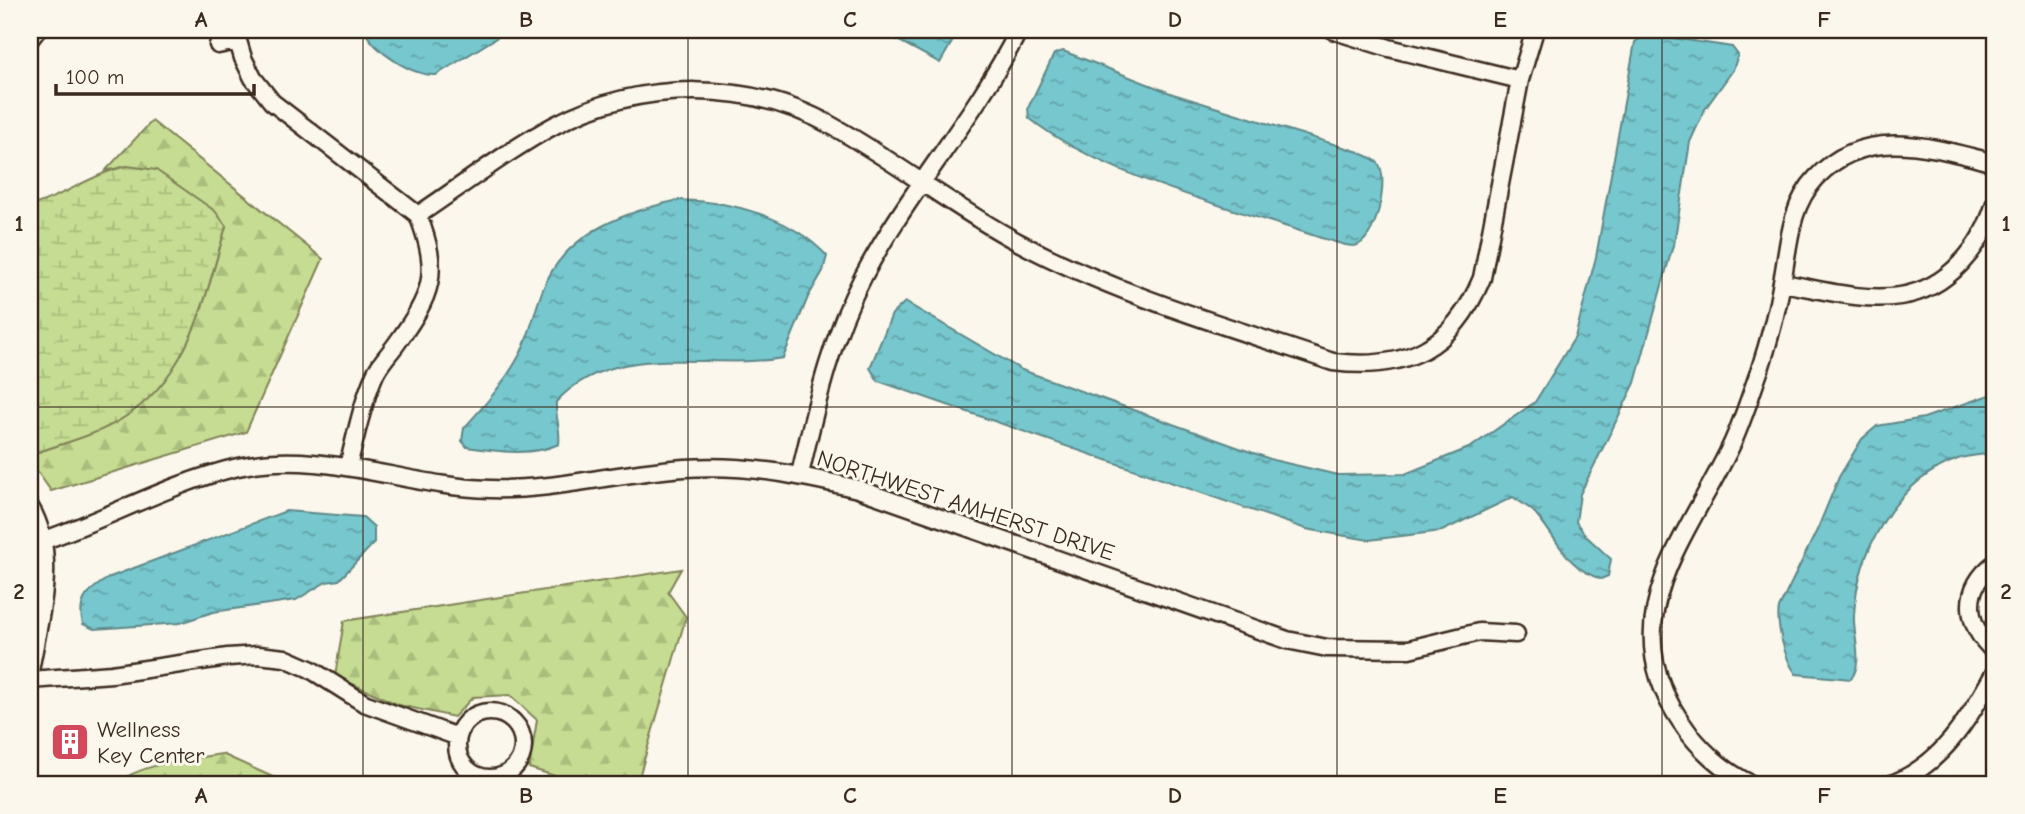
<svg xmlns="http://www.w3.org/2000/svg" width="2025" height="814" font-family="'Comic Neue',sans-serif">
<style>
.forest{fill:url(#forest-firs);stroke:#808358;stroke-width:2}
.wetland{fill:url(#wetland-marsh);stroke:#808358;stroke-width:2}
.water{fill:url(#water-ripples);stroke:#5e8888;stroke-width:2}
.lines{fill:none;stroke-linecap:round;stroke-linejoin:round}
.minor-casing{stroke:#3b2a1e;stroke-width:21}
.minor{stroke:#fbf7ec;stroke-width:16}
.grid{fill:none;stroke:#3b2a1e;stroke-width:2;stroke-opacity:0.55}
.labels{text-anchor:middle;stroke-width:6;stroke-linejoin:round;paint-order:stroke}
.street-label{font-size:23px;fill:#3b2a1e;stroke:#fbf7ec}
.poi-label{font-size:23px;fill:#3b2a1e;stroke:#fbf7ec;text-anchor:start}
.neatline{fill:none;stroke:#3b2a1e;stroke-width:2.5}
.grid-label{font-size:23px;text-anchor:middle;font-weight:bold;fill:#3b2a1e}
</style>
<defs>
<pattern id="forest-firs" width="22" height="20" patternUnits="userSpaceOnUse" patternTransform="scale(1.75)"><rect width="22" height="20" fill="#c5dc92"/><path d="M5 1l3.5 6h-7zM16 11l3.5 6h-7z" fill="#aabd7d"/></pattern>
<pattern id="wetland-marsh" width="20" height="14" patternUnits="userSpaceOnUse" patternTransform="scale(1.75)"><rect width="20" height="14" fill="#c5dc92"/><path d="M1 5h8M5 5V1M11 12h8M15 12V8" fill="none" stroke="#aabd7d"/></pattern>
<pattern id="water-ripples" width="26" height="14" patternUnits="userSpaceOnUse" patternTransform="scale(1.75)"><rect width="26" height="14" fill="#76c7ce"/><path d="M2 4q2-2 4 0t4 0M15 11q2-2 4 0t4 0" fill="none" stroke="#62a2a7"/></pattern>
</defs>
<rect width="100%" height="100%" fill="#fbf7ec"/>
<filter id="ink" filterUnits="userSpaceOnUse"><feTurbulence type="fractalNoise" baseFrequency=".0143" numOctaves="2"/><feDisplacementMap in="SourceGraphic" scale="14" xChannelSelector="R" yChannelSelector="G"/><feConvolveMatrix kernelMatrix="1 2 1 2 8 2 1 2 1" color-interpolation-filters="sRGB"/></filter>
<g filter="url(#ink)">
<path class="forest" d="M 152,121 L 323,259 L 246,432 L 51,491 L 30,461 L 30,455 C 57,445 97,435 120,420 C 191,374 204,302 226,226 L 127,166 L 105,171 Z
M 681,569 L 668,592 L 686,617 L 637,784 L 581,784 L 529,768 L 537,720 L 510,695 L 473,697 L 454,717 L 399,705 L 335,676 L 344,621 Z
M 222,754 L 288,784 L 115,784 C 145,762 186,760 222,754 Z"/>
<path class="wetland" d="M 127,166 L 156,170 L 215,211 L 226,226 C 205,297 190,379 120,420 C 94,436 59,444 30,455 L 30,206 C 64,196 92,174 127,166 Z"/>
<path class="water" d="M 364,30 L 509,30 L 436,75 C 412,76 375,52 364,30 Z
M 879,30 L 959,30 L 940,63 Z
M 1647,34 L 1732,47 L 1738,55 L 1733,70 L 1705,109 L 1690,142 L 1675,238 L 1635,383 L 1580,494 L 1576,522 L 1586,536 L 1611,559 L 1608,576 L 1601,579 C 1566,568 1558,539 1535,513 C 1529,507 1520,502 1513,497 L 1442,531 L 1369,540 L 1306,529 L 878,381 L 870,368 L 892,314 L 905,302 L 1022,370 L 1273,460 L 1338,475 L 1405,474 L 1471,447 L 1535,402 L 1575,337 L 1596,257 L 1635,42 Z
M 1063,51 L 1173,94 L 1359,152 C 1364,155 1374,158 1378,163 C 1390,178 1376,244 1354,246 C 1344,246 1331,240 1321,238 C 1231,207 1103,177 1029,118 L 1028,108 L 1054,54 Z
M 679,200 C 731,201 790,216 827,256 L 823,271 L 808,297 L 783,358 C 709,371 614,338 556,402 C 555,417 561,429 559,444 C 530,457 497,451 467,447 L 462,441 L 464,428 C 484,406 505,382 519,356 C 532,333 535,304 547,280 C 571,231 628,211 679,200 Z
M 1995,393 L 1995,453 C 1983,455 1970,455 1958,459 C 1895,481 1857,552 1854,616 C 1853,637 1864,661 1851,679 L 1796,674 C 1785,660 1776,625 1779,608 L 1818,528 L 1839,477 L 1862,439 L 1877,426 L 1924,418 Z
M 286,511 L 363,517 L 374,527 L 374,543 L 339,580 L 326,582 L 296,600 L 213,612 L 180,623 L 94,629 L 83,624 C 76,599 90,589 110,577 Z"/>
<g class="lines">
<g class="minor-casing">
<path id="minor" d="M 238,30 L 238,41 L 243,58 L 253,78 L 272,102 L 418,215 C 441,274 432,294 397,343 C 390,353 380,363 375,374 C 362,403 356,436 348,466
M 30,39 L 37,30
M 218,45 L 238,41
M 1520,80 L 1535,30
M 418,215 C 463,185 507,151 555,125 C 640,80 750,79 834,127 C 897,162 954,208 1018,242 C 1118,295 1226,326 1333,362 C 1407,371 1453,348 1482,278 L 1520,80 L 1389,48 L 1332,30
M 1782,283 C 1819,289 1862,302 1900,296 C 1948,289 1982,247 1995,203
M 800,474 C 816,406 830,340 863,277 C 908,191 975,118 1019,30
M 30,507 C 59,555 39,619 30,671
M 30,545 C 100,523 166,484 238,467 C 323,448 406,487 490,489 C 555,491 620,472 685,468 C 745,464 801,475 858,489 L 1287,640 L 1327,648 L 1409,649 L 1479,632 L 1516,634
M 1995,563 C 1961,589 1965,625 1995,652
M 30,680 L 112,674 L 228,657 L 258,655 L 285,658 L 310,669 L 364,703 L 458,737
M457 745a33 33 0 1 1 66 0a33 33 0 1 1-66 0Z
M 1751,784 C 1723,771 1698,748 1681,722 C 1610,618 1689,536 1732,444 C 1743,420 1751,394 1760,369 C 1769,341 1777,311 1782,282 C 1789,246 1789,207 1816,178 C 1865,124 1935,148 1995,163
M 1892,784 C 1944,763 1968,719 1995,672"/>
</g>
<use href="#minor" class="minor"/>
</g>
</g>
<path class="grid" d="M 363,30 L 363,784M 688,30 L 688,784M 1012,30 L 1012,784M 1337,30 L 1337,784M 1662,30 L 1662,784M 30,407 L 1995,407"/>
<defs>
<g id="building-square" transform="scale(2.0125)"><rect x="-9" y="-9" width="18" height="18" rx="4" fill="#d1495b" stroke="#fbf7ec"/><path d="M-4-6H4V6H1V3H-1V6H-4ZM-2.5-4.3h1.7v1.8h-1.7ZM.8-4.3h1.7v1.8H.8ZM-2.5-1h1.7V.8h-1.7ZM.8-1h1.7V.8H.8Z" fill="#fff"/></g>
</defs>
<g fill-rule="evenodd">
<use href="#building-square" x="70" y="742"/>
</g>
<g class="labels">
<g class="street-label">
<text transform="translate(966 505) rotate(18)" y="8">NORTHWEST AMHERST DRIVE</text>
</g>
<g class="poi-label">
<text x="97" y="737">Wellness<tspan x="97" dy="26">Key Center</tspan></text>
</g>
</g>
<rect width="2025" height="814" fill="none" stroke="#fbf7ec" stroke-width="77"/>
<path d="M56 84v10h198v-10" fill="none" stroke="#3b2a1e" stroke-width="3.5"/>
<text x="66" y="84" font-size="21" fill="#3b2a1e" stroke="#fbf7ec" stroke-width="5" paint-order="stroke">100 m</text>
<rect x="38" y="38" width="1948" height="738" class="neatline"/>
<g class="grid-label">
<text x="201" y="27">A</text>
<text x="526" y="27">B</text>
<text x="850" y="27">C</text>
<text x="1175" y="27">D</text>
<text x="1500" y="27">E</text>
<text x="1824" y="27">F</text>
<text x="19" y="231">1</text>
<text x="2006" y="231">1</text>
<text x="19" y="599">2</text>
<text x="2006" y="599">2</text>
<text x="201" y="803">A</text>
<text x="526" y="803">B</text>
<text x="850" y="803">C</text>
<text x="1175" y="803">D</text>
<text x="1500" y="803">E</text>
<text x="1824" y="803">F</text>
</g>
</svg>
